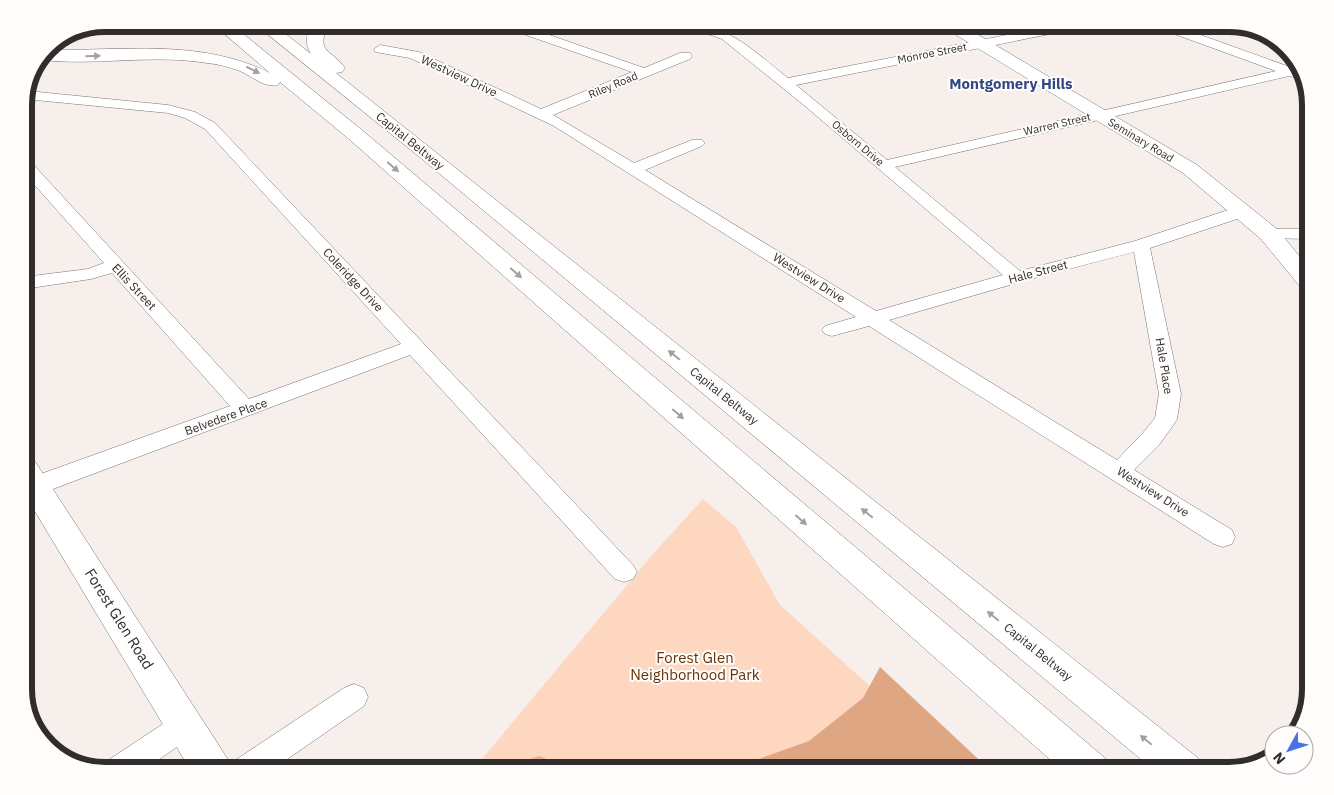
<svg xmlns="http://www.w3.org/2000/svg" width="1334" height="795" font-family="'IBM Plex Sans',sans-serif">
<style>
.green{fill:#fed7c0}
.forest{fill:#dfa683}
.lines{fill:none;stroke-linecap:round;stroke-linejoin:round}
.stream{stroke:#ecb28f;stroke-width:6}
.minor-casing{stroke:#7b7571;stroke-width:1}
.major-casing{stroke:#7b7571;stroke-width:1}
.highway-casing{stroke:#7b7571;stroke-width:1}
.minor{fill:#fff;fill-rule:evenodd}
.major{fill:#fff;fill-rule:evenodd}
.highway{fill:#fff;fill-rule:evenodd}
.oneway{fill:#a2a0a0}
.labels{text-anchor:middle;stroke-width:4;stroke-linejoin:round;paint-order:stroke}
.far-street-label{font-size:11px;fill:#302d2c;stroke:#fffdfc}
.street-label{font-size:12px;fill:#302d2c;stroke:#fffdfc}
.far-district-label{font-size:15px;font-weight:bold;fill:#304680;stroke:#fffdfc}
.near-street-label{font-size:15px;fill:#302d2c;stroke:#fffdfc}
.near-park-label{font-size:15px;fill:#663209;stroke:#fffdfc}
.rim{fill:none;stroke:#302d2c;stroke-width:6}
</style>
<rect width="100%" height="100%" fill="#f6efeb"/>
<path class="green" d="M 703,499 L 736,527 L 780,605 L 934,744 L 923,771 L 472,771 L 653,554 Z"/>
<path class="forest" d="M 880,667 L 991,771 L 778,771 L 756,760 L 809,741 L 863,698 Z"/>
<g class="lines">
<path class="stream" d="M 503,771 L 539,759 L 559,767"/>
<g class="minor-casing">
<path id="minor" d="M 501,24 L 518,24 L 644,68 L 680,53 L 690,53 L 692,56 L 690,59 L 553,115 L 634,163 L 692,140 L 702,140 L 705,143 L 702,146 L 645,170 L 876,311 L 1003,275 L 805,106 L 722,39 L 687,27 L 685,24 C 730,24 754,52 788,78 L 1063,24 L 1086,24 L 1080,28 L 796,85 L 887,160 L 1276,71 L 1155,27 L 1153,24 L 1170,24 L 1301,71 L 1304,80 L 1289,76 L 895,167 L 1020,271 L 1135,241 L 1237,207 L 1249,207 L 1251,211 L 1249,215 L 1150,248 L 1181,394 L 1177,419 L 1174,424 L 1159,445 L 1134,470 L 1232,530 L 1235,537 L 1232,544 L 1223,547 L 1214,544 L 869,326 L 832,336 L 825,334 L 822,330 L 825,326 L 856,317 L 554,126 L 410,58 L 375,52 L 374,49 L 380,45 L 419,52 L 541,109 L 632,72 L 503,27 ZM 1134,252 L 1159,394 L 1155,418 L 1143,433 L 1117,460 L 889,320 L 1027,280 Z
M 28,91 L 168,105 L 195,112 L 215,123 L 633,565 L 637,572 L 633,579 L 624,582 L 615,579 L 410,355 L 45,492 L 24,498 L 24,480 L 230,406 L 112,273 L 91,279 L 24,289 L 24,277 L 88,269 L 104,263 L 24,173 L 24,159 L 30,161 L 249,399 L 401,344 L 205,129 L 185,118 L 168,113 L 25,99 Z
M 1269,229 L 1310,229 L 1310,239 L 1263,238 L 1260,234 L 1263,230 Z
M 354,684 L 364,688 L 368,697 L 364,706 L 270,771 L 230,771 L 234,761 L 344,688 Z
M 185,712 L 195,716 L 200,725 L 195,734 L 143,771 L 103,771 L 107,761 L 175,716 Z"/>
</g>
<g class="major-casing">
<path id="major" d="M 941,24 L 960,24 L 1197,165 L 1277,229 L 1310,269 L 1310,291 L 1302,289 L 1261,239 L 1183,173 L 943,27 Z
M 24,457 L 34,460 L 227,758 L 232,771 L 191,771 L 24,493 Z"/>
</g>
<g class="highway-casing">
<path id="highway" d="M 213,24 L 231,24 L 363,131 L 1105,758 L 1110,771 L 1063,771 L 349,139 L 280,82 L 278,85 C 264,88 253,77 240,71 C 229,67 218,64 207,63 C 152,54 97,66 42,60 L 47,50 C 122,51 200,38 270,73 Z
M 255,24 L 273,24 L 311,54 C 304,43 307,35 311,24 L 327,24 C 317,56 330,47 345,68 L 342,72 L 336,73 L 1198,758 L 1203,771 L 1155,771 L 422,159 Z"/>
</g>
<use href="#minor" class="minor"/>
<use href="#major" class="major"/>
<use href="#highway" class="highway"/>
</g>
<defs><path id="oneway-solid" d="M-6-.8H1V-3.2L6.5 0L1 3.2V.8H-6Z" transform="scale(1.25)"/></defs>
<g class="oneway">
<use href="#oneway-solid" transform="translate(93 56) rotate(-2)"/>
<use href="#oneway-solid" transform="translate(253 70) rotate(27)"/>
<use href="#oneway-solid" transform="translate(393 167) rotate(41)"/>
<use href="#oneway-solid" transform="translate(516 273) rotate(41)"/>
<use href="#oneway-solid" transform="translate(674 355) rotate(-141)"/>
<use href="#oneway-solid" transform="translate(678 414) rotate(41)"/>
<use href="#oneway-solid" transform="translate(867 513) rotate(-141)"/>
<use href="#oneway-solid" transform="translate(801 520) rotate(41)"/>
<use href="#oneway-solid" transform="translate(993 616) rotate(-141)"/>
<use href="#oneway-solid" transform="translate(1146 740) rotate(-141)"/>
</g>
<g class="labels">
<g class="far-street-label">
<text transform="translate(932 53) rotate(-11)" y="4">Monroe Street</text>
<text transform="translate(613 85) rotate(-23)" y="4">Riley Road</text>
<text transform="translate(1057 124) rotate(-13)" y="4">Warren Street</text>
<text transform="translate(1141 140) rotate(31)" y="4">Seminary Road</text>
<text transform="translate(858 143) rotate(40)" y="4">Osborn Drive</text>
</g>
<g class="street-label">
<text transform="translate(459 76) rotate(25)" y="4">Westview Drive</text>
<text transform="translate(410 141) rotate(39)" y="4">Capital Beltway</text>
<text transform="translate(1038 272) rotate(-15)" y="4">Hale Street</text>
<text transform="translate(809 278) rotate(32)" y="4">Westview Drive</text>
<text transform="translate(353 280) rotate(47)" y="4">Coleridge Drive</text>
<text transform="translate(134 287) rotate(47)" y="4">Ellis Street</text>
<text transform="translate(1164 366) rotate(81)" y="4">Hale Place</text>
<text transform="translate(724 396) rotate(39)" y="4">Capital Beltway</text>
<text transform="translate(226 417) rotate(-20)" y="4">Belvedere Place</text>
<text transform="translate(1153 492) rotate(32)" y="4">Westview Drive</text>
<text transform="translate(1038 652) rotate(39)" y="4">Capital Beltway</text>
</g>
<g class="far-district-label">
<text x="1011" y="89">Montgomery Hills</text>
</g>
<g class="near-street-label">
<text transform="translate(119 619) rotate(58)" y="5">Forest Glen Road</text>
</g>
<g class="near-park-label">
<text x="695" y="663">Forest Glen<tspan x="695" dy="17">Neighborhood Park</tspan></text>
</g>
</g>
<path d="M0 0H1334V795H0ZM105 32H1229A73 73 0 0 1 1302 105V689A73 73 0 0 1 1229 762H105A73 73 0 0 1 32 689V105A73 73 0 0 1 105 32Z" fill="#fffdfc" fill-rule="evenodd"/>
<path class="rim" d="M105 32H1229A73 73 0 0 1 1302 105V689A73 73 0 0 1 1229 762H105A73 73 0 0 1 32 689V105A73 73 0 0 1 105 32Z"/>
<g transform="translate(1289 750) rotate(230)"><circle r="24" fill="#fffdfc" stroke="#acaaa9"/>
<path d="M0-4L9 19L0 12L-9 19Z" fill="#4a72e5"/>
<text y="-8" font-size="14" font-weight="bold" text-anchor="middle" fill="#302d2c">N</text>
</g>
</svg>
